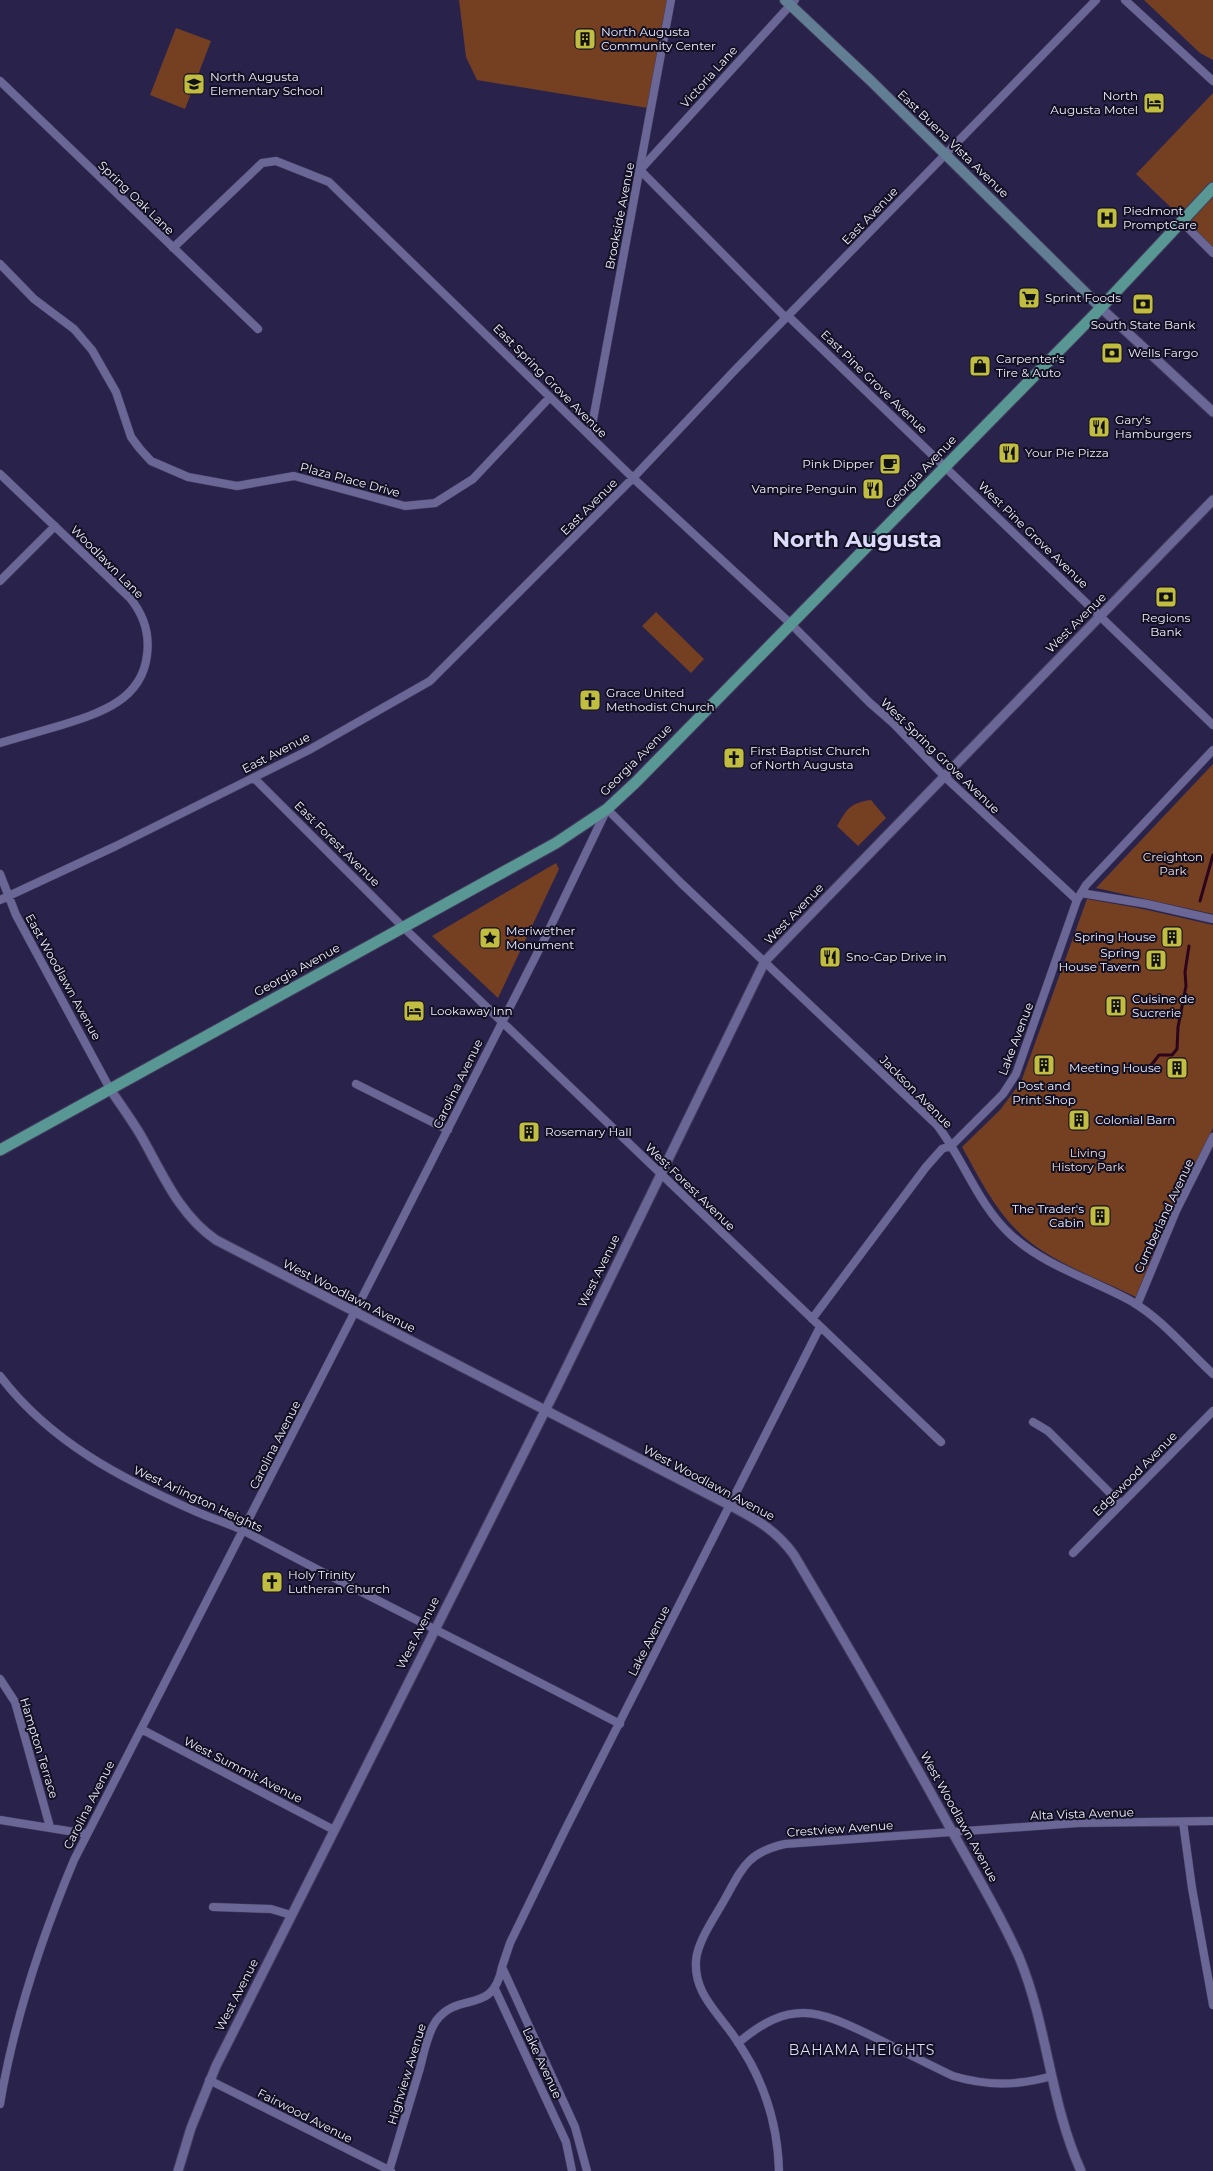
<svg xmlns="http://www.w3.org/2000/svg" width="1213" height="2171" font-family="Montserrat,sans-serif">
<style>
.green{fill:#753f22}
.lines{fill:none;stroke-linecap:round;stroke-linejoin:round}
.stream{stroke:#2c051d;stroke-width:3}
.minor-casing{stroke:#433c5e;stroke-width:9}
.tertiary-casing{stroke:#433c5e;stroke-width:11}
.secondary-casing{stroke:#433c5e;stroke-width:12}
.primary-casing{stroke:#433c5e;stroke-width:13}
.minor{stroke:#6a6695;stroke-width:8}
.tertiary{stroke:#6a6695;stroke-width:9}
.secondary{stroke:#617e94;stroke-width:10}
.primary{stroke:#589793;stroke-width:11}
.labels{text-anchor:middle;stroke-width:4;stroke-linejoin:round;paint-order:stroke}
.poi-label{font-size:12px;fill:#ededfd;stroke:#121022;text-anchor:start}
.street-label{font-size:12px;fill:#ededfd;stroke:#121022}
.park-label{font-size:12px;fill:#f0d9ce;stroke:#121022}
.neighbourhood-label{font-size:14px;letter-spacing:1px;fill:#dbdafa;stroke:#121022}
.town-label{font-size:22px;font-weight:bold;fill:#dbdafa;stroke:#121022}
</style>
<rect width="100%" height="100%" fill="#29234c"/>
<path class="green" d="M 459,0 L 668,0 L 648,108 L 477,80 L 466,57 Z
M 1144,0 L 1213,0 L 1213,60 L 1200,53 Z
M 176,28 L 211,41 L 185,109 L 150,95 Z
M 1213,93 L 1213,248 L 1136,174 Z
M 656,612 L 704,659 L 691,673 L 642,626 Z
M 1213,764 L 1213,914 L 1096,888 Z
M 871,800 L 886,818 L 858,846 L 837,826 C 847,809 850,803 871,800 Z
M 556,863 L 559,869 L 498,998 L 432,936 Z
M 1087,899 L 1143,909 L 1213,925 L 1213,1128 L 1158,1241 L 1136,1297 C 1099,1279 1056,1264 1025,1238 C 996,1213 980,1179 962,1147 L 1000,1110 L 1021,1082 Z"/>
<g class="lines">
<path class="stream" d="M 1200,901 L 1213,855
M 1146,1072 L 1159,1055 L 1172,1055 L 1177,1049 L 1178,1027 L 1186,986 L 1185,972 L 1189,946"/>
<g class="minor-casing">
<path id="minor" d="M 1125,0 L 1213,81
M 0,81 L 258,329
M 1181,221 L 1213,253
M 173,248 L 262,163 L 276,161 L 329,182 L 633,478 L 791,624 L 870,703 L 893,723 L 945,777 L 1077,900
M 0,264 L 34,299 L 74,329 L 92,350 L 116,392 L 131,437 L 140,449 L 151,461 L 188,477 L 237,486 L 294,476 L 405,506 L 435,503 L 473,479 L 550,397
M 788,316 L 1213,725
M 786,318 L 640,170 L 795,0
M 590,436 L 671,0
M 0,474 L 130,598 C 143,614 150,633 147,655 C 142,700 100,713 62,725 C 42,731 21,737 0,743
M 0,581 L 55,526
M 254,778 L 403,927 L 941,1442
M 0,874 L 16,915 L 110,1089
M 1081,893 L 1147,904 L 1213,919
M 0,900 L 116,846 L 309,750 L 430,681 L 633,478 L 735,370 L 1096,0
M 356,1084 L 448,1130
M 1137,1305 L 1176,1211 L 1213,1137
M 812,1319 L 926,1167 L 942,1149 L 952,1145 L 1003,1094 L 1016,1074 L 1077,900 L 1086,885 L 1213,750
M 0,1376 C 50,1442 122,1479 197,1512 C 213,1519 231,1524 246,1532 C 370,1598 496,1659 620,1724
M 1033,1422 L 1048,1431 L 1121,1504
M 1073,1553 L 1213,1411
M 0,1679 L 15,1702 L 50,1827
M 141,1729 L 334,1830
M 0,1820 L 87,1834
M 1183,1822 L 1192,1888 L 1213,2005
M 213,1907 L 271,1909 L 291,1915
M 495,1989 L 566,2142 L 572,2171
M 738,2043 C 790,1999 817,2009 874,2037 C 900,2050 926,2063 953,2076 C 987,2086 1017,2086 1052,2076
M 209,2080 L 391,2171
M 0,2104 C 14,2020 41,1939 74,1860 L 389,1245 L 546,936 L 607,809 L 681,883 L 937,1125 C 964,1160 978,1205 1011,1235 C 1045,1266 1091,1279 1131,1301 C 1162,1319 1187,1350 1213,1374
M 389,2171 C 399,2137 410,2102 420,2068 C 424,2053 427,2034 436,2021 C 459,1990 493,2016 502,1967
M 587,2171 L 575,2127 L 502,1967 L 510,1943 L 565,1830 L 820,1327
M 779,2171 C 778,2133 768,2095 750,2062 C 743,2050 736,2038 727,2027 C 712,2007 694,1989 696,1961 C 697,1941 717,1914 726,1897 C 743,1866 749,1852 785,1844 L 1078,1823 L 1213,1821"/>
</g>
<g class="tertiary-casing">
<path id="tertiary" d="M 1101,308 L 1213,412
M 110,1089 C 120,1104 131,1119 140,1134 C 162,1172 178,1214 216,1240 L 731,1506 C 756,1519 777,1531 794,1555 C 847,1644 898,1733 948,1824 C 972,1868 999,1911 1019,1957 C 1048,2027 1050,2103 1081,2171
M 178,2171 L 191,2128 L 216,2066 L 558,1385 L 765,961 L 1213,500"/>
</g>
<g class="secondary-casing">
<path id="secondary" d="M 785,0 L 870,80 L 1101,308"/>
</g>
<g class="primary-casing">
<path id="primary" d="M 0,1150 L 556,843 L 607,809 L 636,782 L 1095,314 L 1213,188"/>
</g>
<use href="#minor" class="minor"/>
<use href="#tertiary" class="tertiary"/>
<use href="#secondary" class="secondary"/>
<use href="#primary" class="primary"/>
</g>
<defs>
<g id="building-square" transform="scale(1.125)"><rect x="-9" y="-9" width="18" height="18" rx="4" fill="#c1bd40" stroke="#121022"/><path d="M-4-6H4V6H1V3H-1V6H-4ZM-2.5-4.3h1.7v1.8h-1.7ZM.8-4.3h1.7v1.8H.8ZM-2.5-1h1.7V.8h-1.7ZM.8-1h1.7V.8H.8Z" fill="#111"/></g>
<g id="school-square" transform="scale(1.125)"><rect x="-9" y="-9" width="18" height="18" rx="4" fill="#c1bd40" stroke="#121022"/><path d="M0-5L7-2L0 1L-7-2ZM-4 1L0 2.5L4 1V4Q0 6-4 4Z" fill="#111"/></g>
<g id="hotel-square" transform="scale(1.125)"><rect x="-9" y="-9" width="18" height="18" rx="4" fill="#c1bd40" stroke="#121022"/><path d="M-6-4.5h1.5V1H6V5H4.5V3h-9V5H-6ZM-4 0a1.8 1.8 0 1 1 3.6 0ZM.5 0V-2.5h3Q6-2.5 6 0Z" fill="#111"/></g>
<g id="hospital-square" transform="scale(1.125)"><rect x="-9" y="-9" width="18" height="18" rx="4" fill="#c1bd40" stroke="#121022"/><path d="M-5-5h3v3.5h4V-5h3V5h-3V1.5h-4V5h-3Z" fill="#111"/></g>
<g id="supermarket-square" transform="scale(1.125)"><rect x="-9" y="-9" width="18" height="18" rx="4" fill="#c1bd40" stroke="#121022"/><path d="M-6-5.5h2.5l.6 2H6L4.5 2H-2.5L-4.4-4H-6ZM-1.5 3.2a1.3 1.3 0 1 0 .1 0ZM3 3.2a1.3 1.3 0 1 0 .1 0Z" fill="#111"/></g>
<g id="bank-square" transform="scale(1.125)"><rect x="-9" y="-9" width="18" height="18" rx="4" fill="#c1bd40" stroke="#121022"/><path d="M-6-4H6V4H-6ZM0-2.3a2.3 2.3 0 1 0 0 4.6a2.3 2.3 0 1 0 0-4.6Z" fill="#111"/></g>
<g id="shop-square" transform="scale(1.125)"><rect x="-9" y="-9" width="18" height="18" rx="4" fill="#c1bd40" stroke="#121022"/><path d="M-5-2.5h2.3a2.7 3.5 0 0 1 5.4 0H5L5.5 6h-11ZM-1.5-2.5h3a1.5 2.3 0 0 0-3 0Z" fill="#111"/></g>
<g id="restaurant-square" transform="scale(1.125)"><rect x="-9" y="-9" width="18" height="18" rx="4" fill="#c1bd40" stroke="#121022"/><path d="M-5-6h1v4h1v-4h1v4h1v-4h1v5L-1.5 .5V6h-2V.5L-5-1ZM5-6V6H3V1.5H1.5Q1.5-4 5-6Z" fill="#111"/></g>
<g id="cafe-square" transform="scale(1.125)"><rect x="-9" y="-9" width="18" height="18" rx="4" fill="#c1bd40" stroke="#121022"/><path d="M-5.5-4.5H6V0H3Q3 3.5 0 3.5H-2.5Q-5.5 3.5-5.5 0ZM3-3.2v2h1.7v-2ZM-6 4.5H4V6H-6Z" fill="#111"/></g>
<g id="church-square" transform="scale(1.125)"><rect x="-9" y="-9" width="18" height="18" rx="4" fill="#c1bd40" stroke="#121022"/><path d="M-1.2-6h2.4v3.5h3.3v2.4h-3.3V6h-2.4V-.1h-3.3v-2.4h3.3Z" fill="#111"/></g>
<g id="sight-square" transform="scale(1.125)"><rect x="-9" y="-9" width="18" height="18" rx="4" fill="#c1bd40" stroke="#121022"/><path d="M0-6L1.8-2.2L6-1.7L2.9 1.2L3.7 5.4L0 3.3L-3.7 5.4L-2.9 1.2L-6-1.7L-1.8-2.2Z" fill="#111"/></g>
</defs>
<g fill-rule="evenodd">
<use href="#building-square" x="585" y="39"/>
<use href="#school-square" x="194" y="84"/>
<use href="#hotel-square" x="1154" y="103"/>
<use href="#hospital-square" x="1107" y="218"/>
<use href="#supermarket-square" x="1029" y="298"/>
<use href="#bank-square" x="1143" y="304"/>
<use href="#bank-square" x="1112" y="353"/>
<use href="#shop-square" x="980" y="366"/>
<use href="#restaurant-square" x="1099" y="427"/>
<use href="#restaurant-square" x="1009" y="453"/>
<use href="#cafe-square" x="890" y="464"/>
<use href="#restaurant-square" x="873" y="489"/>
<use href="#bank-square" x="1166" y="597"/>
<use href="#church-square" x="590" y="700"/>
<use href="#church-square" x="734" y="758"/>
<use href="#building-square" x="1172" y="937"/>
<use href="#sight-square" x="490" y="938"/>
<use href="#restaurant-square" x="830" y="957"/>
<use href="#building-square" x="1156" y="960"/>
<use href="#building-square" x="1116" y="1006"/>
<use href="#hotel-square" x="414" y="1011"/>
<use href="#building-square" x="1044" y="1065"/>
<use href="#building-square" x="1177" y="1068"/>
<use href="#building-square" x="1079" y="1120"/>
<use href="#building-square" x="529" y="1132"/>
<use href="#building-square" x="1100" y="1216"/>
<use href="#church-square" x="272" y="1582"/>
</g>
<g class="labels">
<g class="poi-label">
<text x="601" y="36">North Augusta<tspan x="601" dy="14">Community Center</tspan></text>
<text x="210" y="81">North Augusta<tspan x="210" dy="14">Elementary School</tspan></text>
<text x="1138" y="100" text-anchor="end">North<tspan x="1138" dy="14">Augusta Motel</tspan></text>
<text x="1123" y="215">Piedmont<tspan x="1123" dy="14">PromptCare</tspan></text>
<text x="1045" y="302">Sprint Foods</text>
<text x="1143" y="329" text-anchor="middle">South State Bank</text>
<text x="1128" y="357">Wells Fargo</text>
<text x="996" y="363">Carpenter's<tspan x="996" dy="14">Tire &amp; Auto</tspan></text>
<text x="1115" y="424">Gary's<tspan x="1115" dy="14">Hamburgers</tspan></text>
<text x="1025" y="457">Your Pie Pizza</text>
<text x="874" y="468" text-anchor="end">Pink Dipper</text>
<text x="857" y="493" text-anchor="end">Vampire Penguin</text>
<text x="1166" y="622" text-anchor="middle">Regions<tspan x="1166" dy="14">Bank</tspan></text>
<text x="606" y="697">Grace United<tspan x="606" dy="14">Methodist Church</tspan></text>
<text x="750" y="755">First Baptist Church<tspan x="750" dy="14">of North Augusta</tspan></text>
<text x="506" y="935">Meriwether<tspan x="506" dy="14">Monument</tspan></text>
<text x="1156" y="941" text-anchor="end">Spring House</text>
<text x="1140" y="957" text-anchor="end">Spring<tspan x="1140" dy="14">House Tavern</tspan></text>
<text x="846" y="961">Sno-Cap Drive in</text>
<text x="1132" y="1003">Cuisine de<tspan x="1132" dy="14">Sucrerie</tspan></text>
<text x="430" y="1015">Lookaway Inn</text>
<text x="1161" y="1072" text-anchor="end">Meeting House</text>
<text x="1044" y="1090" text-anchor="middle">Post and<tspan x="1044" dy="14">Print Shop</tspan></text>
<text x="1095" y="1124">Colonial Barn</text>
<text x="545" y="1136">Rosemary Hall</text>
<text x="1084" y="1213" text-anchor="end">The Trader's<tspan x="1084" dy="14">Cabin</tspan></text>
<text x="288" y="1579">Holy Trinity<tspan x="288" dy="14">Lutheran Church</tspan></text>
</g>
<g class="street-label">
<text transform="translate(709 77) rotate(-48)" y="4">Victoria Lane</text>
<text transform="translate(953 144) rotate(44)" y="4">East Buena Vista Avenue</text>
<text transform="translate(136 198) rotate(44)" y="4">Spring Oak Lane</text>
<text transform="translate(620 216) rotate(-79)" y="4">Brookside Avenue</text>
<text transform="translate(870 216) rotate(-46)" y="4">East Avenue</text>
<text transform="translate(550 381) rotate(45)" y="4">East Spring Grove Avenue</text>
<text transform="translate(874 382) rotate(44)" y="4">East Pine Grove Avenue</text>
<text transform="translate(921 472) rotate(-46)" y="4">Georgia Avenue</text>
<text transform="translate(350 480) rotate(15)" y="4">Plaza Place Drive</text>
<text transform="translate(589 507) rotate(-45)" y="4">East Avenue</text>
<text transform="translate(1033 535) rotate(44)" y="4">West Pine Grove Avenue</text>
<text transform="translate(107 562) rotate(45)" y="4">Woodlawn Lane</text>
<text transform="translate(1076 623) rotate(-45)" y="4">West Avenue</text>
<text transform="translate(276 753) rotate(-27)" y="4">East Avenue</text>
<text transform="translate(940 756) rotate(44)" y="4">West Spring Grove Avenue</text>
<text transform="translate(636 760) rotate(-45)" y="4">Georgia Avenue</text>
<text transform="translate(337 844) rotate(45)" y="4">East Forest Avenue</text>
<text transform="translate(794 914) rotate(-46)" y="4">West Avenue</text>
<text transform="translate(297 970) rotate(-29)" y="4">Georgia Avenue</text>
<text transform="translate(63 977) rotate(61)" y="4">East Woodlawn Avenue</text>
<text transform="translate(1016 1039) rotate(-69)" y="4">Lake Avenue</text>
<text transform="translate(458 1084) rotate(-64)" y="4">Carolina Avenue</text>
<text transform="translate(916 1092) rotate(45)" y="4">Jackson Avenue</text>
<text transform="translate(690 1187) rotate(44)" y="4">West Forest Avenue</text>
<text transform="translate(1164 1216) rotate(-65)" y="4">Cumberland Avenue</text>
<text transform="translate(599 1271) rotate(-64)" y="4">West Avenue</text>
<text transform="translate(349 1296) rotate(27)" y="4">West Woodlawn Avenue</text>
<text transform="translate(275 1445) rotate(-63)" y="4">Carolina Avenue</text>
<text transform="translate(1135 1474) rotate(-45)" y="4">Edgewood Avenue</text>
<text transform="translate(709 1483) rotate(28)" y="4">West Woodlawn Avenue</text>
<text transform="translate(198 1499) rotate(25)" y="4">West Arlington Heights</text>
<text transform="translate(418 1633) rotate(-63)" y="4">West Avenue</text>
<text transform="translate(649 1641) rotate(-63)" y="4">Lake Avenue</text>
<text transform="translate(39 1748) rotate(73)" y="4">Hampton Terrace</text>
<text transform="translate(243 1770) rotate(27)" y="4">West Summit Avenue</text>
<text transform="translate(89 1805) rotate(-63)" y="4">Carolina Avenue</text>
<text transform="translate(1082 1814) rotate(-2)" y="4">Alta Vista Avenue</text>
<text transform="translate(959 1817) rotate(61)" y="4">West Woodlawn Avenue</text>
<text transform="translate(840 1829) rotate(-4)" y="4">Crestview Avenue</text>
<text transform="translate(237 1995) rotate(-63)" y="4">West Avenue</text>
<text transform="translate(542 2063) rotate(65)" y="4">Lake Avenue</text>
<text transform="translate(407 2074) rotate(-73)" y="4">Highview Avenue</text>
<text transform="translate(305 2116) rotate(27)" y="4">Fairwood Avenue</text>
</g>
<g class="park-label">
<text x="1173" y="861">Creighton<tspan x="1173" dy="14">Park</tspan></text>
<text x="1088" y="1157">Living<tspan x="1088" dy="14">History Park</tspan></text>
</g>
<g class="neighbourhood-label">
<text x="862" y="2055">BAHAMA HEIGHTS</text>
</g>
<g class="town-label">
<text x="857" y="547">North Augusta</text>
</g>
</g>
</svg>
